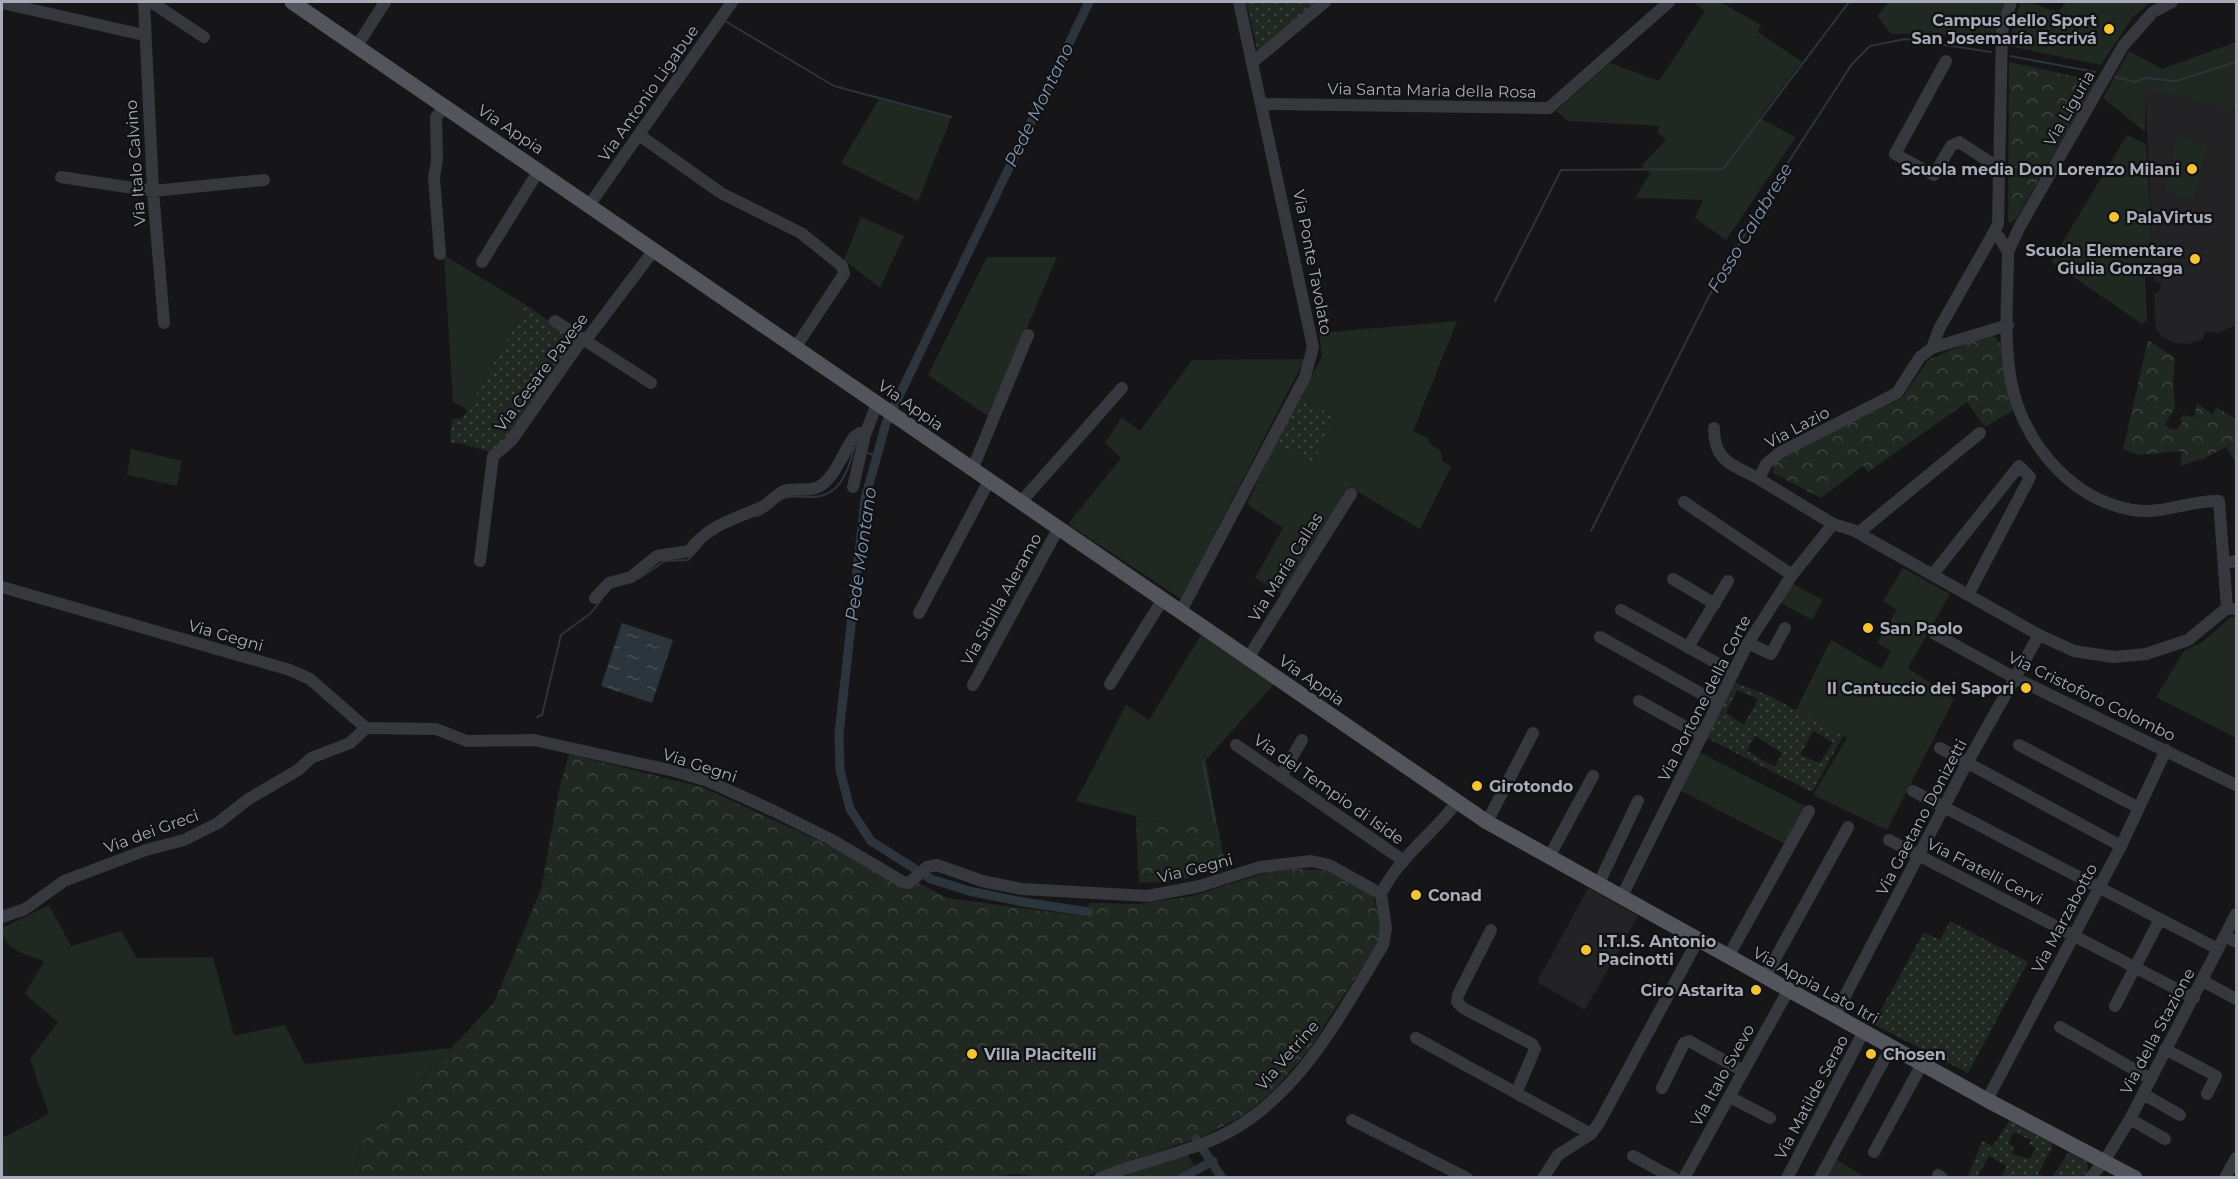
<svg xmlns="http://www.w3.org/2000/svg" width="2238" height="1179" font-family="Montserrat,sans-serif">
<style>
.built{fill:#232225}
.grass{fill:#202822}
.forest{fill:url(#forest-crowns)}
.garden{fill:url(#garden-dots);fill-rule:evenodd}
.water{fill:url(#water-ripples)}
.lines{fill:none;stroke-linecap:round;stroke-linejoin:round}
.stream{stroke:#2c343c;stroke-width:2}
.canal{stroke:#2c343c;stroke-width:9}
.minor{stroke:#37383d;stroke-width:12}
.major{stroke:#53545c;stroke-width:15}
.poi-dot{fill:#f4c433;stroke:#111113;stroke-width:2}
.labels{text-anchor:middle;stroke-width:4.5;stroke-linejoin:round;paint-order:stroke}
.poi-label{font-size:16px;font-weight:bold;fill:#a8acb8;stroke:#111113;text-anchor:start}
.street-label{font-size:16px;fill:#a8acb8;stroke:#111113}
.water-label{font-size:18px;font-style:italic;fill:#7f96b4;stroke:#111113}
</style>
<defs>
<pattern id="forest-crowns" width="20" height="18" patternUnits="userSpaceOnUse" patternTransform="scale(1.5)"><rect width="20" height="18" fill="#202822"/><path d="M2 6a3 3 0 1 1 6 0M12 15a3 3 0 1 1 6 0" fill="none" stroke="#3e4440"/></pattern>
<pattern id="garden-dots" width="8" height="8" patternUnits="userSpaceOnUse" patternTransform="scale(1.5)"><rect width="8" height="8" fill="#202822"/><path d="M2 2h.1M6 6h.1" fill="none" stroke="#3e4440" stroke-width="1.8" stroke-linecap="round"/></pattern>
<pattern id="water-ripples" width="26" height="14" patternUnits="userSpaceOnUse" patternTransform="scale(1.5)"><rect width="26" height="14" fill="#2c343c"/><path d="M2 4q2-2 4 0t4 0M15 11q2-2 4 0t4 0" fill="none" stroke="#484f56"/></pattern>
</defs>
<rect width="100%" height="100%" fill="#161618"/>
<path class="built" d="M 2145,88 L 2228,108 L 2236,108 L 2236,325 L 2217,333 L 2205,331 L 2203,339 L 2188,344 L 2174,343 L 2161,336 L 2156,329 L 2154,294 L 2159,292 L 2161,284 L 2154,281 Z
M 1588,888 L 1638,916 L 1585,1010 L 1537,982 Z"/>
<path class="grass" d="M 1693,2 L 1720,2 L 1761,25 L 1758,32 L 1802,62 L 1759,118 L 1796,137 L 1726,240 L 1695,218 L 1703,200 L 1635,198 L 1650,173 L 1641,166 L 1666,140 L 1658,133 L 1659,126 L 1568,121 L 1556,111 L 1610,63 L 1659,81 L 1705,11 Z
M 1889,2 L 2005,2 L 1993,39 L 1988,42 L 1932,33 L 1891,34 L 1877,16 Z
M 2020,2 C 2033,1 2044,10 2059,11 L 2066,2 L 2151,2 L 2132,18 L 2101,65 L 2008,46 Z
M 2236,42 L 2236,108 L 2228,108 L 2145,89 L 2145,132 L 2103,98 L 2129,51 L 2162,69 Z
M 879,99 L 951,118 L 918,201 L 841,163 Z
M 2127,135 L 2146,144 L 2154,277 L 2145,277 L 2147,320 L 2142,324 L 2053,263 L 2052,260 Z
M 2177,136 L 2207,144 L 2194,199 L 2164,192 Z
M 861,217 L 904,236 L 880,288 L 844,260 Z
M 444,255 L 526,305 L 468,410 L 453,402 Z
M 987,257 L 1057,257 L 989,417 L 928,375 Z
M 1457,321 L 1413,431 L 1428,438 L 1430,444 L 1441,451 L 1442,461 L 1451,467 L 1420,529 L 1350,487 L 1282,594 L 1255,578 L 1283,528 L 1247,504 L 1276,442 L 1334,417 L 1302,396 L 1322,356 L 1319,333 Z
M 1305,359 L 1181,599 L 1068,524 L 1121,458 L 1105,443 L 1122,417 L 1140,431 L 1192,360 Z
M 131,449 L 182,461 L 177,486 L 127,475 Z
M 1903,568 L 1950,594 L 1908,668 L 1954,699 L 1887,830 L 1813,795 L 1847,738 L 1795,712 L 1831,640 L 1881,669 L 1891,651 L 1877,643 L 1897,610 L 1883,601 Z
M 1791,583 L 1823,600 L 1812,620 L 1781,603 Z
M 2236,616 L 2236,738 L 2156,697 L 2184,651 L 2201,643 L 2230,618 Z
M 1201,635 L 1274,684 L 1206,760 L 1216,819 L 1136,822 L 1136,816 L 1076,801 L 1126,705 L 1149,720 Z
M 1699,752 L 1805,806 L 1785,844 L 1681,791 Z
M 49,905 L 71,946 L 121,931 L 137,958 L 213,957 L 234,1036 L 285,1025 L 305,1064 L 451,1048 L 362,1142 L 351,1177 L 2,1178 L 2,1138 L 49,1114 L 30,1059 L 58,1022 L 25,994 L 44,961 C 28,955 2,950 2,928 Z
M 1186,1152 L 1194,1165 L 1174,1177 L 1120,1178 Z
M 1837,1160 L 1865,1177 L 1827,1177 Z"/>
<path class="forest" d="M 2009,62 L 2096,81 L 2016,219 L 2010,223 L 2008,221 Z
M 1993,335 L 2003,347 L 2014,410 L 1985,427 L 1967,402 L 1868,472 L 1863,466 L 1821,498 L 1773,473 L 1774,465 L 1783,456 L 1902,398 L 1928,360 L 1983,336 Z
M 2148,340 L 2175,358 L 2173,385 L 2175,408 L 2165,424 L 2170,429 L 2177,429 L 2182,423 L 2180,418 L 2183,415 L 2194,417 L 2197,403 L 2213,415 L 2216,407 L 2236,419 L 2236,463 L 2226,447 L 2205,458 L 2180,466 L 2182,451 L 2138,455 L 2123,449 Z
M 569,754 L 702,787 L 832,847 L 910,890 L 919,883 L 947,898 L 1088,917 L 1089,903 L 1139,904 L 1193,896 L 1281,868 L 1332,871 L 1373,895 L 1381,926 L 1379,941 L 1308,1051 L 1274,1090 L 1243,1116 L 1203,1136 L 1084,1177 L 1039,1177 L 1016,1174 L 986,1178 L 351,1178 L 362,1142 L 494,1003 L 541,889 L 559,790 Z
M 1216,819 L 1225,864 L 1179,881 L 1139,883 L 1136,822 Z"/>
<path class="garden" d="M 1246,2 L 1320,2 L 1258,52 Z
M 526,305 L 578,341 L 508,441 L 491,452 L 459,443 L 450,443 L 452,419 L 463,418 Z
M 1302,396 L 1334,417 L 1312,464 L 1276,442 Z
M 1733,682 L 1770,696 L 1843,736 L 1812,792 L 1707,738 ZM 1737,690 L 1758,699 L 1744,725 L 1726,713 ZM 1813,731 L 1833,742 L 1820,763 L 1800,755 ZM 1755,736 L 1782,753 L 1775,767 L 1747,751 Z
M 1950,921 L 2028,962 L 1968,1073 L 1873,1024 L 1924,932 L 1940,940 Z
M 2009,1121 L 2052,1143 L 2052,1148 L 2038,1174 L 2045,1177 L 2001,1177 L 2007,1166 L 1989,1156 L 1977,1177 L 1968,1177 L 1982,1141 L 1993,1146 ZM 2014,1132 L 2031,1140 L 2029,1144 L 2036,1148 L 2030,1159 L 2012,1154 L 2014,1147 L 2008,1143 Z
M 2069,1152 L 2087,1162 L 2088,1168 L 2083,1177 L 2052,1177 Z"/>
<path class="water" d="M 622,623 L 673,640 L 652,703 L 601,686 Z"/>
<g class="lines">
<path class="stream" d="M 725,21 L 834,86 L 951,117
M 2010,56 L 2095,72
M 2115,77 L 2135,82 L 2145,78 L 2176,81 L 2236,62
M 1495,301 L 1561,170 L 1723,169 L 1849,2
M 866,452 L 877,457
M 757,516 C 769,513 773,502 784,498 C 792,495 800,497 807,497 C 839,499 848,473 854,448 L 859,447
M 1591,531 L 1709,296 L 1778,178 L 1852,64 L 1870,46 L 1905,39 L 1991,52
M 638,579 L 665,561 L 688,560 L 701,546
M 537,717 L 542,715 L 561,635 L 591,613 L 601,600
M 1203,762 L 1215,822"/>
<path class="canal" d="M 1089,912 L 1023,902 L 969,891 L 931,879 L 871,841 L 850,809 L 840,770 L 839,734 L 865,499 L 886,423 L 1089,2
M 1196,1139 L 1222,1178
M 1181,1178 L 1213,1161"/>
<path class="minor" d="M 144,2 L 153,191 L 164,323
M 151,2 L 204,37
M 2011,2 L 2002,31 L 1998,224 L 1993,234 L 1939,329 L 1932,348 L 1920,357 L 1897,393 L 1779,453 L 1766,464 L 1759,479 L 1833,524 L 1853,530 L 2039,635 L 2074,651 L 2114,657 L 2146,654 L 2188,640 L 2227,608 L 2236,609
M 2,3 L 144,35
M 357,46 L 385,2
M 1946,61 L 1895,154 L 1934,175 L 1951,146 L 1959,142 L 1999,168
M 1253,62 L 1325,2
M 1263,104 L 1549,108 L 1669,2
M 639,135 L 721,193 L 801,233 L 842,266 L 844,274 L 795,348
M 61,177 L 153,191 L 264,180
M 590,204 L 732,2
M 1993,234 L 1999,237 L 2008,252 L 2019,228 L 2123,46 L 2153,12 L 2172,2
M 2008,252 C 2008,298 2002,350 2014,394 C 2030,450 2074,500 2133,510 C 2163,515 2190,500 2219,501 L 2227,608
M 440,254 L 434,177 L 437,160 L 436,117 L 445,106
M 482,262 L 539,170
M 555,321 L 651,383
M 1932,348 L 2008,325
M 1714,428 C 1714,462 1732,464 1759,479
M 972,470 L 1028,335
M 853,487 L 865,435
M 1684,502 L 1792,575
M 1020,503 L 1122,388
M 1858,533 L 1980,433
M 480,561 L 493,456 L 511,441 L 581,341 L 586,340 L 654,250
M 2225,563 L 2236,561
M 1933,574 L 2019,466 L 2030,477 L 1969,593
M 1673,579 L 1715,604
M 2,587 L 290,670 L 310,679 L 366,728 L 436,729 L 467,741 L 534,740 L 674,771 L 708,781 L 774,811 L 832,840 L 903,882 L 909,883 L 927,867 L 937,865 L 982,881 L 1022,889 L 1148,896 L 1200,886 L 1260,867 L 1311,861 L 1329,865 L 1381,894
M 595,598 L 609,583 L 631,577 L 657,556 L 689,551 C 710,524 733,520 762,507 C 770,503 775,495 784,491 C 796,487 809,493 820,486 C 836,476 843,452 854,437 L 860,433 L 865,435 L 877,403
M 1621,610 L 1733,672
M 1181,611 L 1305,377 L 1313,347 L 1239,2
M 919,613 L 989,481
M 1935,634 L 2015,678 L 2236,785
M 1600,637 L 1718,703
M 1748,643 L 1771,654 L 1785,628
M 1688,647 L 1728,581
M 1248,658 L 1351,494
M 1110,684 L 1163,599
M 973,685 L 1058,529
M 1639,701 L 1702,736
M 1236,745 L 1404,861
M 2019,745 L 2139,808
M 1940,748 L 2121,846
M 1281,776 L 1302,740
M 1913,791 L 2218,949
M 1487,822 L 1533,733
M 1889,840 L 2194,998
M 1549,857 L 1593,776
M 1598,885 L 1638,801
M 1381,894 C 1398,858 1433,834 1457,802
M 1621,898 L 1748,643 L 1792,575 L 1833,524
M 2,917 L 25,909 L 64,881 L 146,850 L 184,840 L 218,823 L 247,800 L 298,770 L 311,758 L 350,743 L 366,728
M 1491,930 L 1458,995 L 1457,1002 L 1463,1008 L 1532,1044 L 1535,1049 L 1517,1091
M 2225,936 L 2236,942
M 1728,957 L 1809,811
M 1765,977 L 1848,827
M 2203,981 L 2236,999
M 2115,1006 L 2160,919
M 1835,1015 L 1967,763 L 2039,635
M 2060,1027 L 2149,1078
M 1416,1038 L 1591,1134
M 2165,1049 L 2216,1076 L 2207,1094
M 1662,1088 L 1684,1043 L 1689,1041 L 1743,1071
M 2143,1094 L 2180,1115
M 1730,1097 L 1770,1118
M 1987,1100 L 2121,846 L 2166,750
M 2130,1119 L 2165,1139
M 1352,1120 L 1467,1178
M 1874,1152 L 1922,1064
M 1633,1156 L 1674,1178
M 1938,1175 L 1942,1178
M 1100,1178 C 1141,1161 1197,1151 1234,1129 C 1304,1088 1342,1012 1383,945 L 1386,928 L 1381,894
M 1543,1178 L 1558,1155 L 1591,1134 L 1599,1123 L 1698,940
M 1684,1178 L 1789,989
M 1787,1178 L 1864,1031
M 1820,1178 L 1891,1047
M 2090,1178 L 2105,1160 L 2130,1119 L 2236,914
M 2225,1178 L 2236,1158"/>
<path class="major" d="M 292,2 L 1487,822 L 1987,1100 L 2135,1178"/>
</g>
<g class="poi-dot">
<circle cx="2109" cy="29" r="6"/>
<circle cx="2192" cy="169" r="6"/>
<circle cx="2114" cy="217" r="6"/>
<circle cx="2195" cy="259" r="6"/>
<circle cx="1868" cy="628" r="6"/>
<circle cx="2026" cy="688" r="6"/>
<circle cx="1477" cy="786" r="6"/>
<circle cx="1416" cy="895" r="6"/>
<circle cx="1586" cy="950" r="6"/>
<circle cx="1756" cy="990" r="6"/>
<circle cx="972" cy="1054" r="6"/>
<circle cx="1871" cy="1054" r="6"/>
</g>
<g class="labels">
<g class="poi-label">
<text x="2097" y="26" text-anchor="end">Campus dello Sport<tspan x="2097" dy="18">San Josemaría Escrivá</tspan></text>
<text x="2180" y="175" text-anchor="end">Scuola media Don Lorenzo Milani</text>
<text x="2126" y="223">PalaVirtus</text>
<text x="2183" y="256" text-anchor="end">Scuola Elementare<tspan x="2183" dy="18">Giulia Gonzaga</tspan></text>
<text x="1880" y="634">San Paolo</text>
<text x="2014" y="694" text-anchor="end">Il Cantuccio dei Sapori</text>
<text x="1489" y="792">Girotondo</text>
<text x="1428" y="901">Conad</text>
<text x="1598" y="947">I.T.I.S. Antonio<tspan x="1598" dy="18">Pacinotti</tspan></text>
<text x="1744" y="996" text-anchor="end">Ciro Astarita</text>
<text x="984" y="1060">Villa Placitelli</text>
<text x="1883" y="1060">Chosen</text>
</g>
<g class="street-label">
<text transform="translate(1432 90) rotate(1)" y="6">Via Santa Maria della Rosa</text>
<text transform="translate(648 93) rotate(-55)" y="6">Via Antonio Ligabue</text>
<text transform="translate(2069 108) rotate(-60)" y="6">Via Liguria</text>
<text transform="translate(511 129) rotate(34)" y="6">Via Appia</text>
<text transform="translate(135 163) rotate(-94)" y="6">Via Italo Calvino</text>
<text transform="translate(1313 262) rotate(79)" y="6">Via Ponte Tavolato</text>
<text transform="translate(541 372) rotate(-53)" y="6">Via Cesare Pavese</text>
<text transform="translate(911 405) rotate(35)" y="6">Via Appia</text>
<text transform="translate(1797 427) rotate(-28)" y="6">Via Lazio</text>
<text transform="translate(1285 567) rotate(-58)" y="6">Via Maria Callas</text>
<text transform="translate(1001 599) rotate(-61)" y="6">Via Sibilla Aleramo</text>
<text transform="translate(226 635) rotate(16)" y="6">Via Gegni</text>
<text transform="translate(1312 680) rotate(35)" y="6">Via Appia</text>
<text transform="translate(2092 696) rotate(26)" y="6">Via Cristoforo Colombo</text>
<text transform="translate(1704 698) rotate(-63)" y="6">Via Portone della Corte</text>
<text transform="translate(700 765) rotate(18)" y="6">Via Gegni</text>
<text transform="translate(1329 789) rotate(35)" y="6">Via del Tempio di Iside</text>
<text transform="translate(1921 817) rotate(-62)" y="6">Via Gaetano Donizetti</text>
<text transform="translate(151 831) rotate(-20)" y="6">Via dei Greci</text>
<text transform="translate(1195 868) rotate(-14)" y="6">Via Gegni</text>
<text transform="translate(1985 871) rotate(27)" y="6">Via Fratelli Cervi</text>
<text transform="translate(2064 918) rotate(-62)" y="6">Via Marzabotto</text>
<text transform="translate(1816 985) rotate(29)" y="6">Via Appia Lato Itri</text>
<text transform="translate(2157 1031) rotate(-62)" y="6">Via della Stazione</text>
<text transform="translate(1287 1055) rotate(-49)" y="6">Via Vetrine</text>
<text transform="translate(1722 1075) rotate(-61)" y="6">Via Italo Svevo</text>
<text transform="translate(1811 1097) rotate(-62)" y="6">Via Matilde Serao</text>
</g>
<g class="water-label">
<text transform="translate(1039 105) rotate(-64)" y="6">Pede Montano</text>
<text transform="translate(1750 228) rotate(-59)" y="6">Fosso Calabrese</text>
<text transform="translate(861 554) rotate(-82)" y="6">Pede Montano</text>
</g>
</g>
<rect width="2238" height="1179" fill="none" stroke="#a8acb8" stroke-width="6"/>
</svg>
